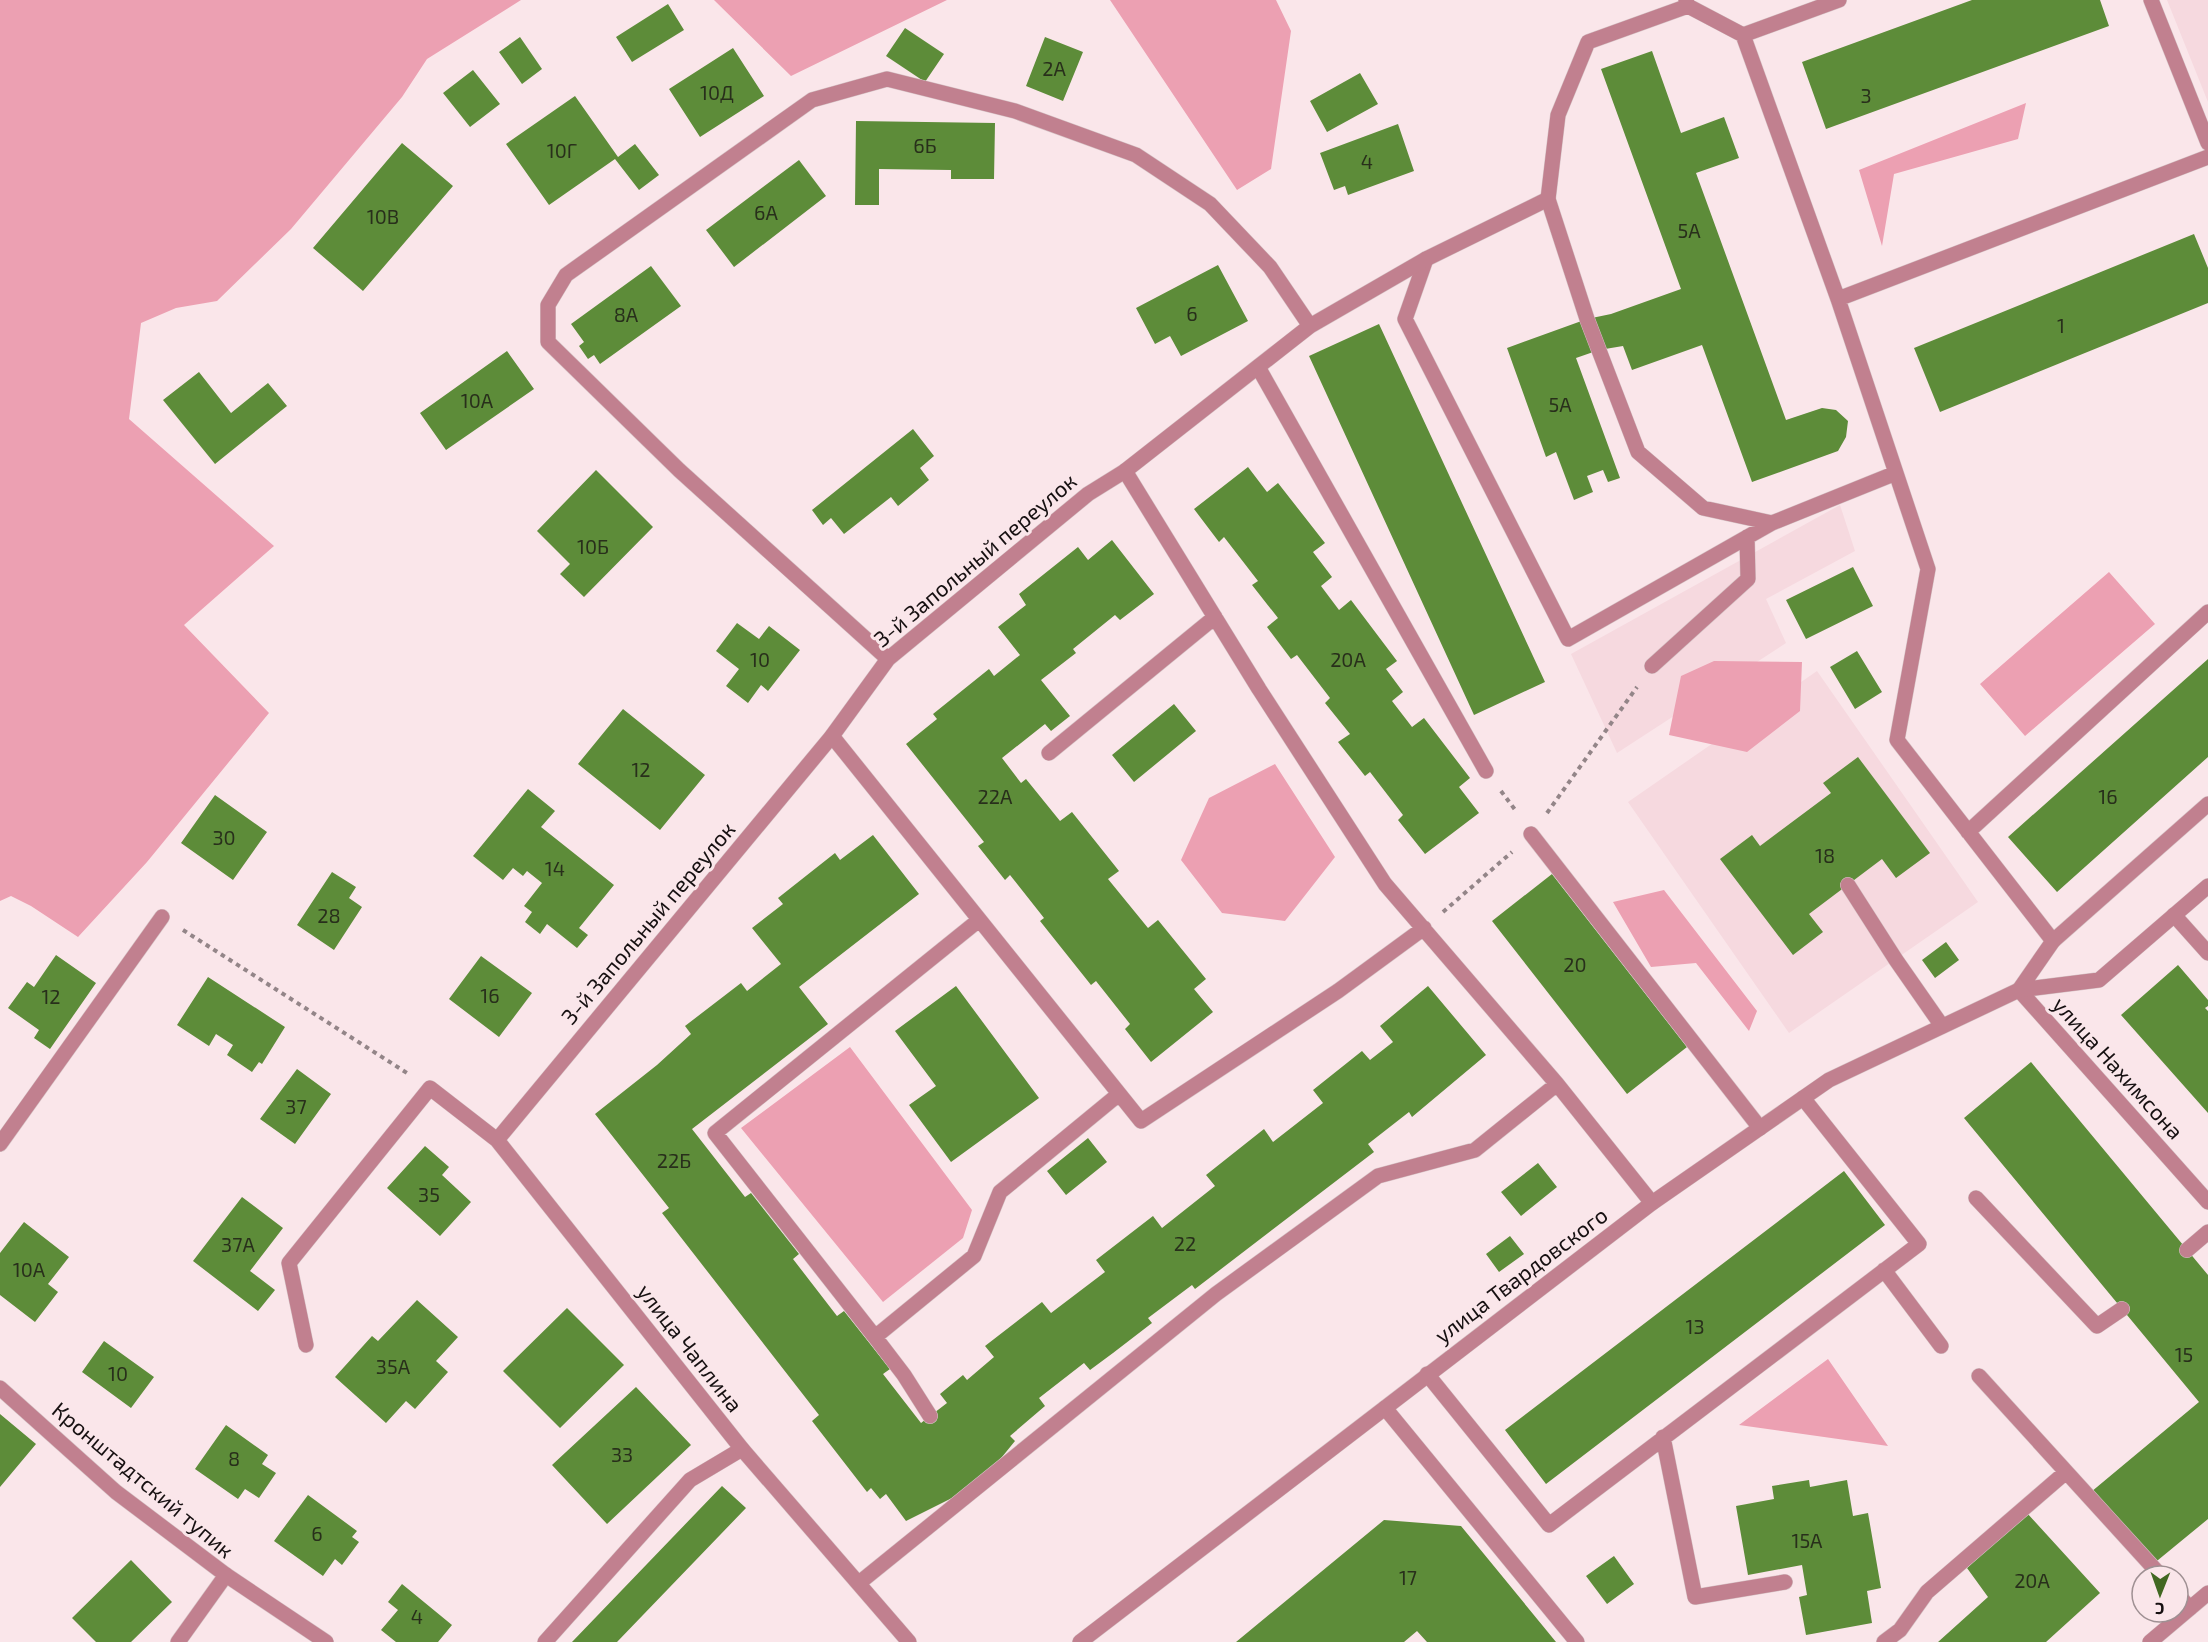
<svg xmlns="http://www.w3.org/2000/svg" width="2208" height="1642" font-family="'Exo 2',sans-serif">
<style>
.built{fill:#f6d9df}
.green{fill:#eca0b2}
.building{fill:#5d8c39}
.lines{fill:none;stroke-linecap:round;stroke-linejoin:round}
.service-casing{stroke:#d6c4c7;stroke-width:16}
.minor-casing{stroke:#d6c4c7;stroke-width:16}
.tertiary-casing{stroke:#d6c4c7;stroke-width:16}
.path{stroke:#938588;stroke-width:4;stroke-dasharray:4.5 4.5;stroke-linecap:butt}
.service{stroke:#c1808f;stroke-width:15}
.minor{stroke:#c1808f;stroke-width:15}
.tertiary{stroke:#c1808f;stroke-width:15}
.labels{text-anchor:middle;stroke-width:6;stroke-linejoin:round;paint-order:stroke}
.number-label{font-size:20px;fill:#282f1b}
.street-label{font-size:22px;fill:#161011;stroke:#fae6ea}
</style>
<rect width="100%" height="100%" fill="#fae6ea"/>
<path class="built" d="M 2167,0 L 2208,0 L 2208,102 Z
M 1840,505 L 1855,551 L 1766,599 L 1786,643 L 1617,753 L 1571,654 Z
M 1817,671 L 1978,902 L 1789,1033 L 1628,802 Z"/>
<path class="green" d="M 0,0 L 521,0 L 427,59 L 402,97 L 291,229 L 217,301 L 176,308 L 141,323 L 129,419 L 274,546 L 184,625 L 269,713 L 147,862 L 78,937 L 31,906 L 11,896 L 0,901 Z
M 714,0 L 947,0 L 791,76 Z
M 1110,0 L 1276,0 L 1291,31 L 1271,169 L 1237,190 Z
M 2026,103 L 2018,139 L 1894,174 L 1882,246 L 1859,170 Z
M 2109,572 L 2155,624 L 2025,736 L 1980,684 Z
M 1714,661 L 1802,662 L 1800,711 L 1747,752 L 1669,735 L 1681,676 Z
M 1275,764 L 1335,857 L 1285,921 L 1222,913 L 1181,860 L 1209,798 Z
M 1664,890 L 1757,1011 L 1749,1031 L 1696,963 L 1651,967 L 1613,902 Z
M 850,1047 L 972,1210 L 963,1238 L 883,1302 L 741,1128 Z
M 1828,1359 L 1888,1446 L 1739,1425 Z"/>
<path class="building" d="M 1972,0 L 2100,0 L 2109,26 L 1826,129 L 1802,62 Z
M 668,4 L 684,30 L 632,62 L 616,37 Z
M 905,28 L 944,54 L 925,82 L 886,56 Z
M 520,37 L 542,69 L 522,84 L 499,52 Z
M 1045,37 L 1083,52 L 1063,101 L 1026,86 Z
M 733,48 L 764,96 L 700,137 L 669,89 Z
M 1652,51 L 1681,133 L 1724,117 L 1739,158 L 1696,173 L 1786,420 L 1822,408 L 1836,410 L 1848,421 L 1846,437 L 1838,451 L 1752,482 L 1702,345 L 1632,370 L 1623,346 L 1599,350 L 1576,358 L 1620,478 L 1608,482 L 1603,470 L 1587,476 L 1593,492 L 1574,500 L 1556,452 L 1546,457 L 1507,348 L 1587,319 L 1611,314 L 1681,289 L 1601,69 Z
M 473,70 L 500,104 L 470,127 L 443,93 Z
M 1360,73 L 1378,104 L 1327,132 L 1310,101 Z
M 575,96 L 618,157 L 635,144 L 659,175 L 639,190 L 615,159 L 549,205 L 506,144 Z
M 856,121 L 995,123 L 994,179 L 951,179 L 951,170 L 879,169 L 879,205 L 855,205 Z
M 1398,124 L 1414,171 L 1348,195 L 1345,186 L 1334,190 L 1320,153 Z
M 402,143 L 453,186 L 363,291 L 313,248 Z
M 799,160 L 826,196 L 734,267 L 706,230 Z
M 2194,234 L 2208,268 L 2208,303 L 1940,412 L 1914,348 Z
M 1218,265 L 1248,321 L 1181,356 L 1170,336 L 1155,344 L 1136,308 Z
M 651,266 L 681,306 L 600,364 L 594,355 L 588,359 L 579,346 L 584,342 L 571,324 Z
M 1379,324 L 1545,682 L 1474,715 L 1309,356 Z
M 507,351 L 534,389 L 446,450 L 420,413 Z
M 199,372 L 231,413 L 268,383 L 287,406 L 215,464 L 163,400 Z
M 913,429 L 934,456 L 920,468 L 929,480 L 898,506 L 891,497 L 844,534 L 831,518 L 823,525 L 812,510 Z
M 1248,467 L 1267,492 L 1278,483 L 1325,543 L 1313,552 L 1332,577 L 1321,586 L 1339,610 L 1351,600 L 1397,661 L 1386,669 L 1403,692 L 1392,701 L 1412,727 L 1424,718 L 1470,778 L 1459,787 L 1479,813 L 1425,854 L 1398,820 L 1403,815 L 1370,772 L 1365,776 L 1338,742 L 1350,734 L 1325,703 L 1330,698 L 1297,655 L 1291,659 L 1267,627 L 1278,618 L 1252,585 L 1258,581 L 1224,537 L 1219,542 L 1194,509 Z
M 596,470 L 653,527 L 584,597 L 560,574 L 570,564 L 537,531 Z
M 1112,540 L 1154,594 L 1120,620 L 1115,615 L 1073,649 L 1076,653 L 1041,680 L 1070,716 L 1051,731 L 1045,724 L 1002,758 L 1021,783 L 1026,779 L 1060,821 L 1072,812 L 1119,871 L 1108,879 L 1148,928 L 1158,920 L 1206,979 L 1194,989 L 1213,1012 L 1151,1062 L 1125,1029 L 1130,1024 L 1096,981 L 1091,985 L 1040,921 L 1044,918 L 1010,875 L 1005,880 L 978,846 L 984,842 L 906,744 L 937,719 L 933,714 L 989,669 L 994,676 L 1020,655 L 998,627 L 1026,605 L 1019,594 L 1078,547 L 1088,560 Z
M 1853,567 L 1873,606 L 1806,639 L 1786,600 Z
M 737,623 L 759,639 L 769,626 L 800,650 L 768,691 L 761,685 L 748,703 L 726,686 L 739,669 L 716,651 Z
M 1857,651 L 1882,692 L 1855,709 L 1830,667 Z
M 2208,659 L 2208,757 L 2057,892 L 2008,837 Z
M 1174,704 L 1196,731 L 1134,782 L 1112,755 Z
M 623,709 L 705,775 L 660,830 L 578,764 Z
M 1858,757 L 1930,853 L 1896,878 L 1882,859 L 1809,914 L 1823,932 L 1793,955 L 1720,859 L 1752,835 L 1760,846 L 1831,793 L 1823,783 Z
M 528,789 L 555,811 L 541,827 L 614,885 L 579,928 L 588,935 L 577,948 L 547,924 L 540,934 L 525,922 L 532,912 L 524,906 L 542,883 L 527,871 L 523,876 L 513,868 L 503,880 L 473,856 Z
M 215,795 L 267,832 L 233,880 L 181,843 Z
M 873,835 L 919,894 L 799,987 L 828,1024 L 692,1129 L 745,1197 L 751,1193 L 799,1254 L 793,1259 L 837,1316 L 844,1311 L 890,1369 L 883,1374 L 921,1423 L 947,1403 L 940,1394 L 963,1375 L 967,1380 L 994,1357 L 985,1346 L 1042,1302 L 1051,1313 L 1105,1272 L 1096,1260 L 1153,1216 L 1162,1228 L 1215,1186 L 1206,1175 L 1264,1129 L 1273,1142 L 1323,1103 L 1313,1090 L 1362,1051 L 1370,1060 L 1393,1042 L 1380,1026 L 1428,986 L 1486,1055 L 1412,1117 L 1409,1112 L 1368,1144 L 1374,1152 L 1195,1289 L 1192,1285 L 1148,1318 L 1152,1323 L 1113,1353 L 1090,1370 L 1084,1363 L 1039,1398 L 1045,1406 L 1010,1436 L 1015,1441 L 980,1484 L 906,1521 L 886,1494 L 880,1499 L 871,1488 L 867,1492 L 812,1421 L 819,1415 L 662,1213 L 669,1208 L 595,1114 L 657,1065 L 691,1034 L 685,1026 L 741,983 L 747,991 L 781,964 L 752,928 L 783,904 L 778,898 L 835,853 L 840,860 Z
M 332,872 L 356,887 L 349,898 L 362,907 L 334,950 L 297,925 Z
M 1552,874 L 1687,1047 L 1627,1094 L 1492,921 Z
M 1946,942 L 1959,960 L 1935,978 L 1922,960 Z
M 56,955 L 96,983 L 50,1049 L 34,1038 L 39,1030 L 8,1008 L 27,982 L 34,987 Z
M 481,956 L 532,993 L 499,1037 L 449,999 Z
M 2178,965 L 2208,1000 L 2208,1006 L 2205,1008 L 2208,1011 L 2208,1113 L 2121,1015 Z
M 208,977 L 285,1027 L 262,1064 L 259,1062 L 252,1072 L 227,1055 L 233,1045 L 216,1034 L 209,1046 L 177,1025 Z
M 956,986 L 1039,1098 L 951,1162 L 909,1105 L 936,1086 L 895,1031 Z
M 2031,1062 L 2208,1275 L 2208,1519 L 2152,1565 L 2091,1492 L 2199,1402 L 1964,1118 Z
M 297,1069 L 331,1094 L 295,1144 L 260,1119 Z
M 1088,1138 L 1107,1162 L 1066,1195 L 1047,1171 Z
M 425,1146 L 449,1167 L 442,1175 L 471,1202 L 440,1236 L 387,1188 Z
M 1538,1163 L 1557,1187 L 1521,1216 L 1501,1192 Z
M 1844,1171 L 1885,1225 L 1546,1484 L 1505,1430 Z
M 242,1197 L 283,1228 L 250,1271 L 275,1290 L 258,1311 L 193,1261 Z
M 24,1222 L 69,1257 L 48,1284 L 58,1292 L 35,1322 L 0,1295 L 0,1253 Z
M 1510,1236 L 1524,1254 L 1499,1272 L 1486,1254 Z
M 417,1300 L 458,1337 L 436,1361 L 448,1372 L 415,1409 L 406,1401 L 386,1423 L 335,1377 L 372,1336 L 378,1341 Z
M 567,1308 L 624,1365 L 560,1428 L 503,1371 Z
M 104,1341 L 154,1377 L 131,1408 L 82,1372 Z
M 636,1387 L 691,1445 L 607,1524 L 552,1465 Z
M 0,1414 L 36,1444 L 0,1487 Z
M 226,1425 L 268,1455 L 262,1464 L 276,1473 L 259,1498 L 245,1489 L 238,1499 L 195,1469 Z
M 1809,1480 L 1810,1487 L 1847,1480 L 1853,1516 L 1868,1513 L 1881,1588 L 1867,1591 L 1872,1623 L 1806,1635 L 1799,1597 L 1807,1595 L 1802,1565 L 1748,1575 L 1736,1506 L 1774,1499 L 1772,1486 Z
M 722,1486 L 746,1508 L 617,1642 L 572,1642 Z
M 308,1495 L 357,1531 L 352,1537 L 359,1542 L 342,1565 L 335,1559 L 323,1576 L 274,1541 Z
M 2027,1513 L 2100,1593 L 2046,1642 L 1938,1642 L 1988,1597 L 1967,1568 Z
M 1384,1520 L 1461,1526 L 1556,1642 L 1427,1642 L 1417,1631 L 1404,1642 L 1236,1642 Z
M 1614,1556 L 1634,1584 L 1607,1604 L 1586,1576 Z
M 131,1560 L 172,1602 L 131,1642 L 96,1642 L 72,1618 Z
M 402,1584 L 452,1625 L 438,1642 L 396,1642 L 381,1630 L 398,1610 L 388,1602 Z"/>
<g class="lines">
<g class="service-casing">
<path id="service" d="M 1686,0 L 1688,6 L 1743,35
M 1839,0 L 1743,35 L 1838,299 L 1928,569 L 1897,740 L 2053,941
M 1688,6 L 1588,42 L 1558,115 L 1548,199 L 1587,319 L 1638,452 L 1703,508 L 1772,523 L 1896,473
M 1426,259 L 1405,319 L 1568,639 L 1772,523
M 1838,299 L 2208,157
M 1258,367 L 1486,771
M 1125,471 L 1259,689 L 1385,884 L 1557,1084 L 1652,1203
M 1652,666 L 1748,579 L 1747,537
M 832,736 L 1141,1121 L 1338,991 L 1424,928
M 1049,753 L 1215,617
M 1968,832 L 2208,612
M 1531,834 L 1760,1128
M 1848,885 L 1896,960 L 1942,1026
M 2174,915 L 2208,953
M 979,920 L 715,1133 L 875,1337 L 974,1256 L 1000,1192 L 1119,1094
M 1976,1198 L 2097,1326 L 2122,1309
M 2187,1250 L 2208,1232
M 1884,1270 L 1941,1346
M 875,1337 L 904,1375 L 930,1416
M 1427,1374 L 1549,1525 L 1919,1244 L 1803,1098
M 1979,1376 L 2161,1576
M 1385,1408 L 1577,1642
M 1663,1437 L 1695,1597 L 1785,1582
M 226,1575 L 326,1642
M 859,1583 L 1216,1294 L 1378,1176 L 1475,1150 L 1557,1084
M 2178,1595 L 2190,1608
M 545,1642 L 690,1480 L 742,1449
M 1884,1642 L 1900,1630 L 1927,1592 L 2066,1472"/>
</g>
<g class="minor-casing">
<path id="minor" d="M 2151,0 L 2208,143
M 888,659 L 679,470 L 548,342 L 548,305 L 566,275 L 812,100 L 887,79 L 1015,111 L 1136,155 L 1210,204 L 1270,267 L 1310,326
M 497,1140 L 832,736 L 888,659 L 1088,494 L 1125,471 L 1310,326 L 1426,259 L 1548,199
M 0,1144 L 162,917
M 306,1345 L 289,1263 L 430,1088 L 497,1140 L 742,1449 L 909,1642
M 0,1388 L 116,1492 L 226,1575 L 178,1642
M 1080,1642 L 1652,1203 L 1829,1080 L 2019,990 L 2208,1202
M 2150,1642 L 2208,1593"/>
</g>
<g class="tertiary-casing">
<path id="tertiary" d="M 2019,990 L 2053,941 L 2208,804
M 2019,990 L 2099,980 L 2208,886"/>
</g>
<path class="path" d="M 1501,791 L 1516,811
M 1547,813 L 1637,687
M 1443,912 L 1512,852
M 183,930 L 407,1073"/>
<use href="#service" class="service"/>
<use href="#minor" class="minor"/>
<use href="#tertiary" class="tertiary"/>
</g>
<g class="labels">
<g class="number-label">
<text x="1054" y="76">2А</text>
<text x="717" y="100">10Д</text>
<text x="1866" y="103">3</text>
<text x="925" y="153">6Б</text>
<text x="562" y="158">10Г</text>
<text x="1367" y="169">4</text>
<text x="766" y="220">6А</text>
<text x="383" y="224">10В</text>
<text x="1689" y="238">5А</text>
<text x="1192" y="321">6</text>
<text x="626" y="322">8А</text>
<text x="2061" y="333">1</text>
<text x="477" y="408">10А</text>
<text x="1560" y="412">5А</text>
<text x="593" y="554">10Б</text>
<text x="760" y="667">10</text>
<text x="1348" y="667">20А</text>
<text x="641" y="777">12</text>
<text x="995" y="804">22А</text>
<text x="2108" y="804">16</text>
<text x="224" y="845">30</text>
<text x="1825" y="863">18</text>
<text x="555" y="876">14</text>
<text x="329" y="923">28</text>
<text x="1575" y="972">20</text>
<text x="490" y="1003">16</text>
<text x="51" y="1004">12</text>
<text x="296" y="1114">37</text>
<text x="674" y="1168">22Б</text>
<text x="429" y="1202">35</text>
<text x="1185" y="1251">22</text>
<text x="238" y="1252">37А</text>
<text x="29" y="1277">10А</text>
<text x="1695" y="1334">13</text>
<text x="2184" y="1362">15</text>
<text x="393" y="1374">35А</text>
<text x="118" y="1381">10</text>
<text x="622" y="1462">33</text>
<text x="234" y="1466">8</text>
<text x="317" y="1541">6</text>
<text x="1807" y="1548">15А</text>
<text x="1408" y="1585">17</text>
<text x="2032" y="1588">20А</text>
<text x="417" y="1624">4</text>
</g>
<g class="street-label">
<text transform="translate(975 560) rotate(-40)" y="8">3-й Запольный переулок</text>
<text transform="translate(648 923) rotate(-50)" y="8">3-й Запольный переулок</text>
<text transform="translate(2118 1068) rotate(48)" y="8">улица Нахимсона</text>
<text transform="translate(1521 1275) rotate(-37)" y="8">улица Твардовского</text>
<text transform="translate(690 1348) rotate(52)" y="8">улица Чаплина</text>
<text transform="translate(143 1480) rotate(40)" y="8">Кронштадтский тупик</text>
</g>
</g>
<g transform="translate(2160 1594) rotate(181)"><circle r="28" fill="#fae6ea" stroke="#9f9093" stroke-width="1.5"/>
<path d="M0-4.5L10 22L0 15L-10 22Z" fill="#416822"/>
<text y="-9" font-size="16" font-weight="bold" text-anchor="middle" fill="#161011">С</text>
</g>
</svg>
